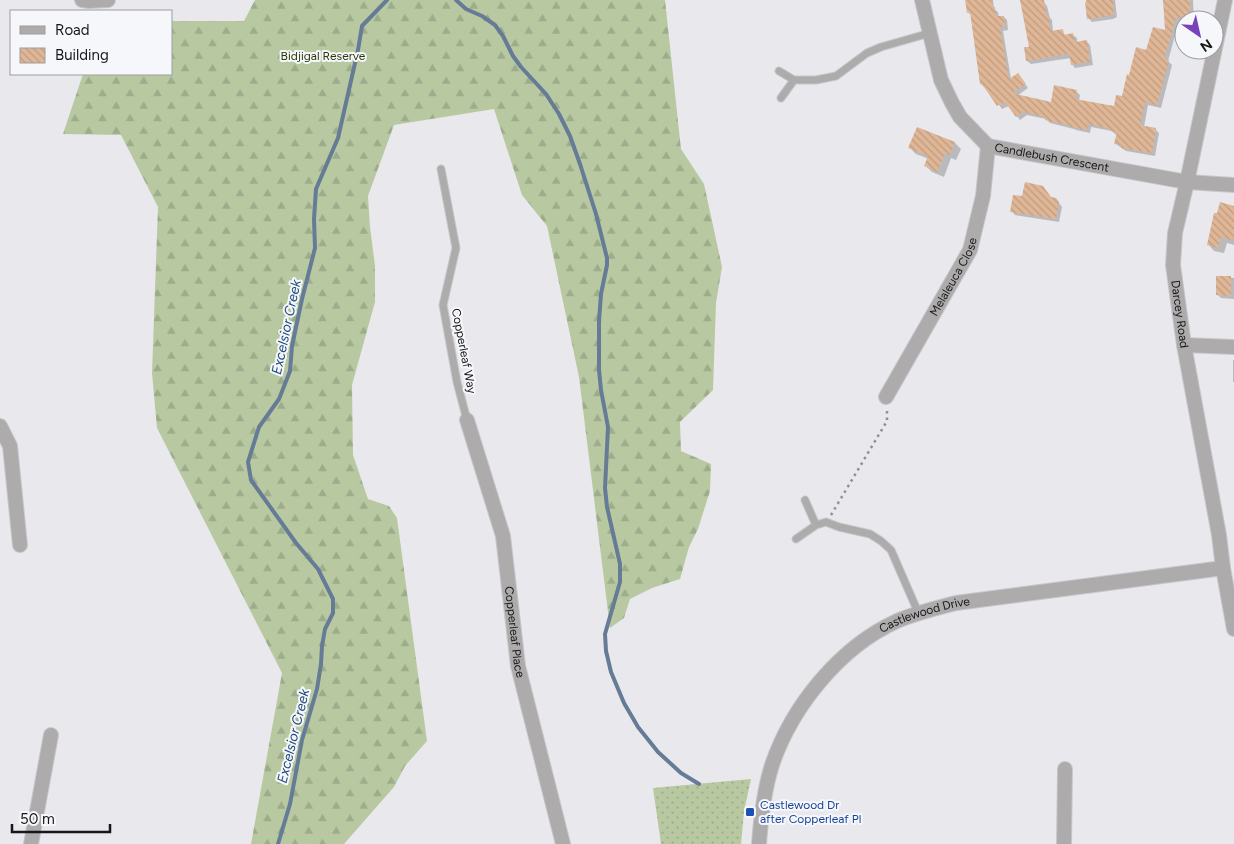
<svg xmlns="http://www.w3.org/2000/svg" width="1234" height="844" font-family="Figtree,sans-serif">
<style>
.grass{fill:url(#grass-dots)}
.forest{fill:url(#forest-firs)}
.shadow{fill:#0003}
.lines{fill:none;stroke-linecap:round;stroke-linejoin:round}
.stream{stroke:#657b96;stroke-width:4}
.building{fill:url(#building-back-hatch)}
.lane-casing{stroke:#c7c7cb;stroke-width:9}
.street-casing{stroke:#c7c7cb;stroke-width:16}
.path{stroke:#909093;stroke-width:2.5;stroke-dasharray:2.5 4;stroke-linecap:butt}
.lane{stroke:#adabab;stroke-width:7}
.street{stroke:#adabab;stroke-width:14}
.transit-dot{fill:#1a4fb4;stroke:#f6f7fa;stroke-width:2}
.labels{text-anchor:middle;stroke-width:4;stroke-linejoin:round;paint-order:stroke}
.park-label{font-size:12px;fill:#2a3b08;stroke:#f6f7fa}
.street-label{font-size:12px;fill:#171719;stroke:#f6f7fa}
.transit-label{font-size:12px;fill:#164399;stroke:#f6f7fa;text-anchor:start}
.water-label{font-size:14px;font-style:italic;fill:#204d7e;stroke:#f6f7fa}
</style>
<defs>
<pattern id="grass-dots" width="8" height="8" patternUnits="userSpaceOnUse" patternTransform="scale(1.25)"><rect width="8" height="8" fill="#b8c9a2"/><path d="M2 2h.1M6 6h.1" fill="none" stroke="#9dac8b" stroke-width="1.8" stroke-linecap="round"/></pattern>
<pattern id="forest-firs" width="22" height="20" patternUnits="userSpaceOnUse" patternTransform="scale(1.25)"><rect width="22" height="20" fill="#b8c9a2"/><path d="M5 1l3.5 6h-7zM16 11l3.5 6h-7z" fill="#9dac8b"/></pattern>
<pattern id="building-back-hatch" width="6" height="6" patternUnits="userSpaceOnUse" patternTransform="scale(1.25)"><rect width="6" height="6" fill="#dfb696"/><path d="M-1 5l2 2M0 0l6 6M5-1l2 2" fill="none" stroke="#bf9c81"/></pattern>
</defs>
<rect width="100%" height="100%" fill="#e9e9ed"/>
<path class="grass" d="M 751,779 L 744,811 L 741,844 L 661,844 L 653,788 Z"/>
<path class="forest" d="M 255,0 L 665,0 L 681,149 L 704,184 L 722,267 L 716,303 L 713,390 L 680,422 L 681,451 L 711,464 L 710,491 L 698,529 L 689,547 L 680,579 L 652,588 L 630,599 L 624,618 L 610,628 L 579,377 L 547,226 L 522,195 L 494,109 L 394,125 L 368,196 L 370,227 L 375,266 L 375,302 L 352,385 L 353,455 L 368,499 L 389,506 L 397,518 L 427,741 L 405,766 L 394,787 L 344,844 L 251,844 L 282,673 L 157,428 L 152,373 L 158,207 L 121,135 L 63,134 L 83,74 L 171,74 L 171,21 L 244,21 Z"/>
<path class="shadow" d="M 966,0 L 993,0 L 994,9 L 998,12 L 999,17 L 1004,17 L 1007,20 L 1008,30 L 1003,31 L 1011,79 L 1021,78 L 1028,88 L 1017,96 L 1052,103 L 1077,92 L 1080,95 L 1079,101 L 1115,108 L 1123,98 L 1130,76 L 1147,51 L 1166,32 L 1164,0 L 1193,0 L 1194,20 L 1179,21 L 1168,61 L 1172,65 L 1161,108 L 1148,105 L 1144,127 L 1155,129 L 1159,133 L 1155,156 L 1126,151 L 1116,144 L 1118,135 L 1115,134 L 1112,131 L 1091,127 L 1090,133 L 1076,130 L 1074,129 L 1050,123 L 1046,119 L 1027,115 L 1020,120 L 1009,106 L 1002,109 L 986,87 L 984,87 L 981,84 L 972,16 L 968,12 Z
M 1042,0 L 1047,6 L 1050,18 L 1052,20 L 1053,32 L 1062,31 L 1066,36 L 1073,35 L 1077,38 L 1077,43 L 1086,41 L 1090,45 L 1093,65 L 1075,68 L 1072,64 L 1071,58 L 1031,64 L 1027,61 Z
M 1086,0 L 1115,0 L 1117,17 L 1113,19 L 1092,22 L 1088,18 Z
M 955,143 L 961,149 L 956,160 L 951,158 L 944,177 L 932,172 L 926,166 L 929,159 L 916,154 L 910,148 Z
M 1051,198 L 1056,199 L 1062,207 L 1059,222 L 1015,215 L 1012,211 Z
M 1234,207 L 1234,245 L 1227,243 L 1224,253 L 1214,251 L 1208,244 Z
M 1217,277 L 1234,278 L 1234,299 L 1221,298 L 1218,295 Z
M 1233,360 L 1234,360 L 1234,382 L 1233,382 Z"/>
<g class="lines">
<path class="stream" d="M 456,0 L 466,9 L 482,16 L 495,25 L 503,36 L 513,56 L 521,67 L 546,94 L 559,114 L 570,136 L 580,164 L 596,214 L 607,258 L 607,265 L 601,294 L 599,321 L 599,370 L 601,390 L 608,427 L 605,488 L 607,507 L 620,564 L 620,582 L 605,634 L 606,651 L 611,672 L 624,703 L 638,727 L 658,752 L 681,773 L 699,784
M 278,844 L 290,804 L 302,740 L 317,689 L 321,664 L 322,646 L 325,629 L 333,613 L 333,599 L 318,569 L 296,543 L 251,480 L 248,462 L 259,427 L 279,399 L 290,371 L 292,346 L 302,299 L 315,248 L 314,219 L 316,189 L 338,138 L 358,50 L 362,26 L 387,0"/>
</g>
<path class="building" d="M 965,0 L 991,0 L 992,7 L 995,7 L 996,16 L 1004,16 L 1005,27 L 1000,27 L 1009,79 L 1018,73 L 1026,84 L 1012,93 L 1051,102 L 1054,85 L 1077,90 L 1075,99 L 1114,106 L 1116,95 L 1122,96 L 1127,74 L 1129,75 L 1136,47 L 1146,50 L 1153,27 L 1165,30 L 1163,0 L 1190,0 L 1190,17 L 1176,18 L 1164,59 L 1169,60 L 1157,105 L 1145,102 L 1140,125 L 1156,128 L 1152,153 L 1121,148 L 1121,145 L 1114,144 L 1117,132 L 1110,131 L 1110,129 L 1088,124 L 1087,130 L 1071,127 L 1071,126 L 1045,120 L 1045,117 L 1023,112 L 1016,117 L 1005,102 L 1001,105 L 1000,104 L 997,106 L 982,84 L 980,84 L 970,12 L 967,13 Z
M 1020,0 L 1044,0 L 1047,16 L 1048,15 L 1051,31 L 1063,29 L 1064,35 L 1073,33 L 1075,42 L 1087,40 L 1090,62 L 1071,65 L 1069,54 L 1026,61 L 1024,47 L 1029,47 Z
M 1086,0 L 1113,0 L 1114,14 L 1110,15 L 1110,16 L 1087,19 L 1085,2 L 1086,2 Z
M 917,127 L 955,142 L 950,155 L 945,153 L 937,172 L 924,166 L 928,156 L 908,148 Z
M 1025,182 L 1043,186 L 1051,197 L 1056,198 L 1059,202 L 1056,219 L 1010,212 L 1013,195 L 1022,196 Z
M 1220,202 L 1234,206 L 1234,239 L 1232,238 L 1231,240 L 1221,237 L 1218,248 L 1207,245 L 1214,213 L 1217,213 Z
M 1216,276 L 1231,276 L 1231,296 L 1216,295 Z"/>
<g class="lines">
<g class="lane-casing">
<path id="lane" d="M 779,71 L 794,80 L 816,80 L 836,76 L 867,53 L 881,47 L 930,33
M 781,98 L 794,80
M 441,169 L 456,248 L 443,305 L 457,382 L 467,420
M 805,500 L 816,525 L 826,522 L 839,527 L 870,534 L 881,541 L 891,550 L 918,612
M 796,539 L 816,525"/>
</g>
<g class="street-casing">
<g id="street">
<path d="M 82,0 L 89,1 L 108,0"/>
<path id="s1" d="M 922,0 L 941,80 L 952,103 L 960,117 L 988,146 L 1187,182 L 1234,185"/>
<path id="s2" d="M 1225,0 L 1187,182 L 1175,233 L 1173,265 L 1184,345 L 1219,535 L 1223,568 L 1234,629"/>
<path d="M 1184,345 L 1234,347"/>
<path id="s3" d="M 886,397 L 970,250 L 983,196 L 988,146"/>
<path id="s4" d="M 467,420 L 503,536 L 518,666 L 563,844"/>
<path d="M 0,426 L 10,446 L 20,545"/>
<path d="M 31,844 L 51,735"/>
<path id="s5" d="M 759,844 C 761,817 764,790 772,765 C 792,706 840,647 897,621 C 916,613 936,608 956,603 L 1223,568"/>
<path d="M 1064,844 L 1065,769"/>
</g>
</g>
<path class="path" d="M 831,515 L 887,421 L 887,409"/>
<use href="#lane" class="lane"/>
<use href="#street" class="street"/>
</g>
<rect class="transit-dot" x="745" y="807" width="10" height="10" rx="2.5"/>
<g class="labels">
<g class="park-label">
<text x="323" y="60">Bidjigal Reserve</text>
</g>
<g class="street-label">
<text dy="4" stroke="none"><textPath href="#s1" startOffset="229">Candlebush Crescent</textPath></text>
<text dy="4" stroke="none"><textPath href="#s3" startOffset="138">Melaleuca Close</textPath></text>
<text dy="4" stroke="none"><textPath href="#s2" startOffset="320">Darcey Road</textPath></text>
<text transform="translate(464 351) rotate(79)" y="4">Copperleaf Way</text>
<text dy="4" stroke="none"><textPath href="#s5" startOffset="304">Castlewood Drive</textPath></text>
<text dy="4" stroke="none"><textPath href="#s4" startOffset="218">Copperleaf Place</textPath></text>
</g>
<g class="transit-label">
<text x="760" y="809">Castlewood Dr<tspan x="760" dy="14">after Copperleaf Pl</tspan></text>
</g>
<g class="water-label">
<text transform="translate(286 327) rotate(-78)" y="5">Excelsior Creek</text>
<text transform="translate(293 736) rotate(-76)" y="5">Excelsior Creek</text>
</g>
</g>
<rect x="10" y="10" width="162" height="65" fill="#f6f7fa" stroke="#9d9da0"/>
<rect x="20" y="26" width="25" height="8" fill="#adabab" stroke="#9d9da0"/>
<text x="55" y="35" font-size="15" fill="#171719">Road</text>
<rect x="20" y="48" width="25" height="15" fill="url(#building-back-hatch)" stroke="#9d9da0"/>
<text x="55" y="60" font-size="15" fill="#171719">Building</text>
<g transform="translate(1199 35) rotate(146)"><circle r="24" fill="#f6f7fa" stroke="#9d9da0"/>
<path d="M0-4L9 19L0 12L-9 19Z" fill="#7643ba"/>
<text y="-8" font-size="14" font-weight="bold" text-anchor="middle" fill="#171719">N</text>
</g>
<path d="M12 824v8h98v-8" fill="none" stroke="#171719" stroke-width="2.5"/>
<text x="20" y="824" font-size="15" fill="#171719" stroke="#f6f7fa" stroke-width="4" paint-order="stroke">50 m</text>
</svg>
